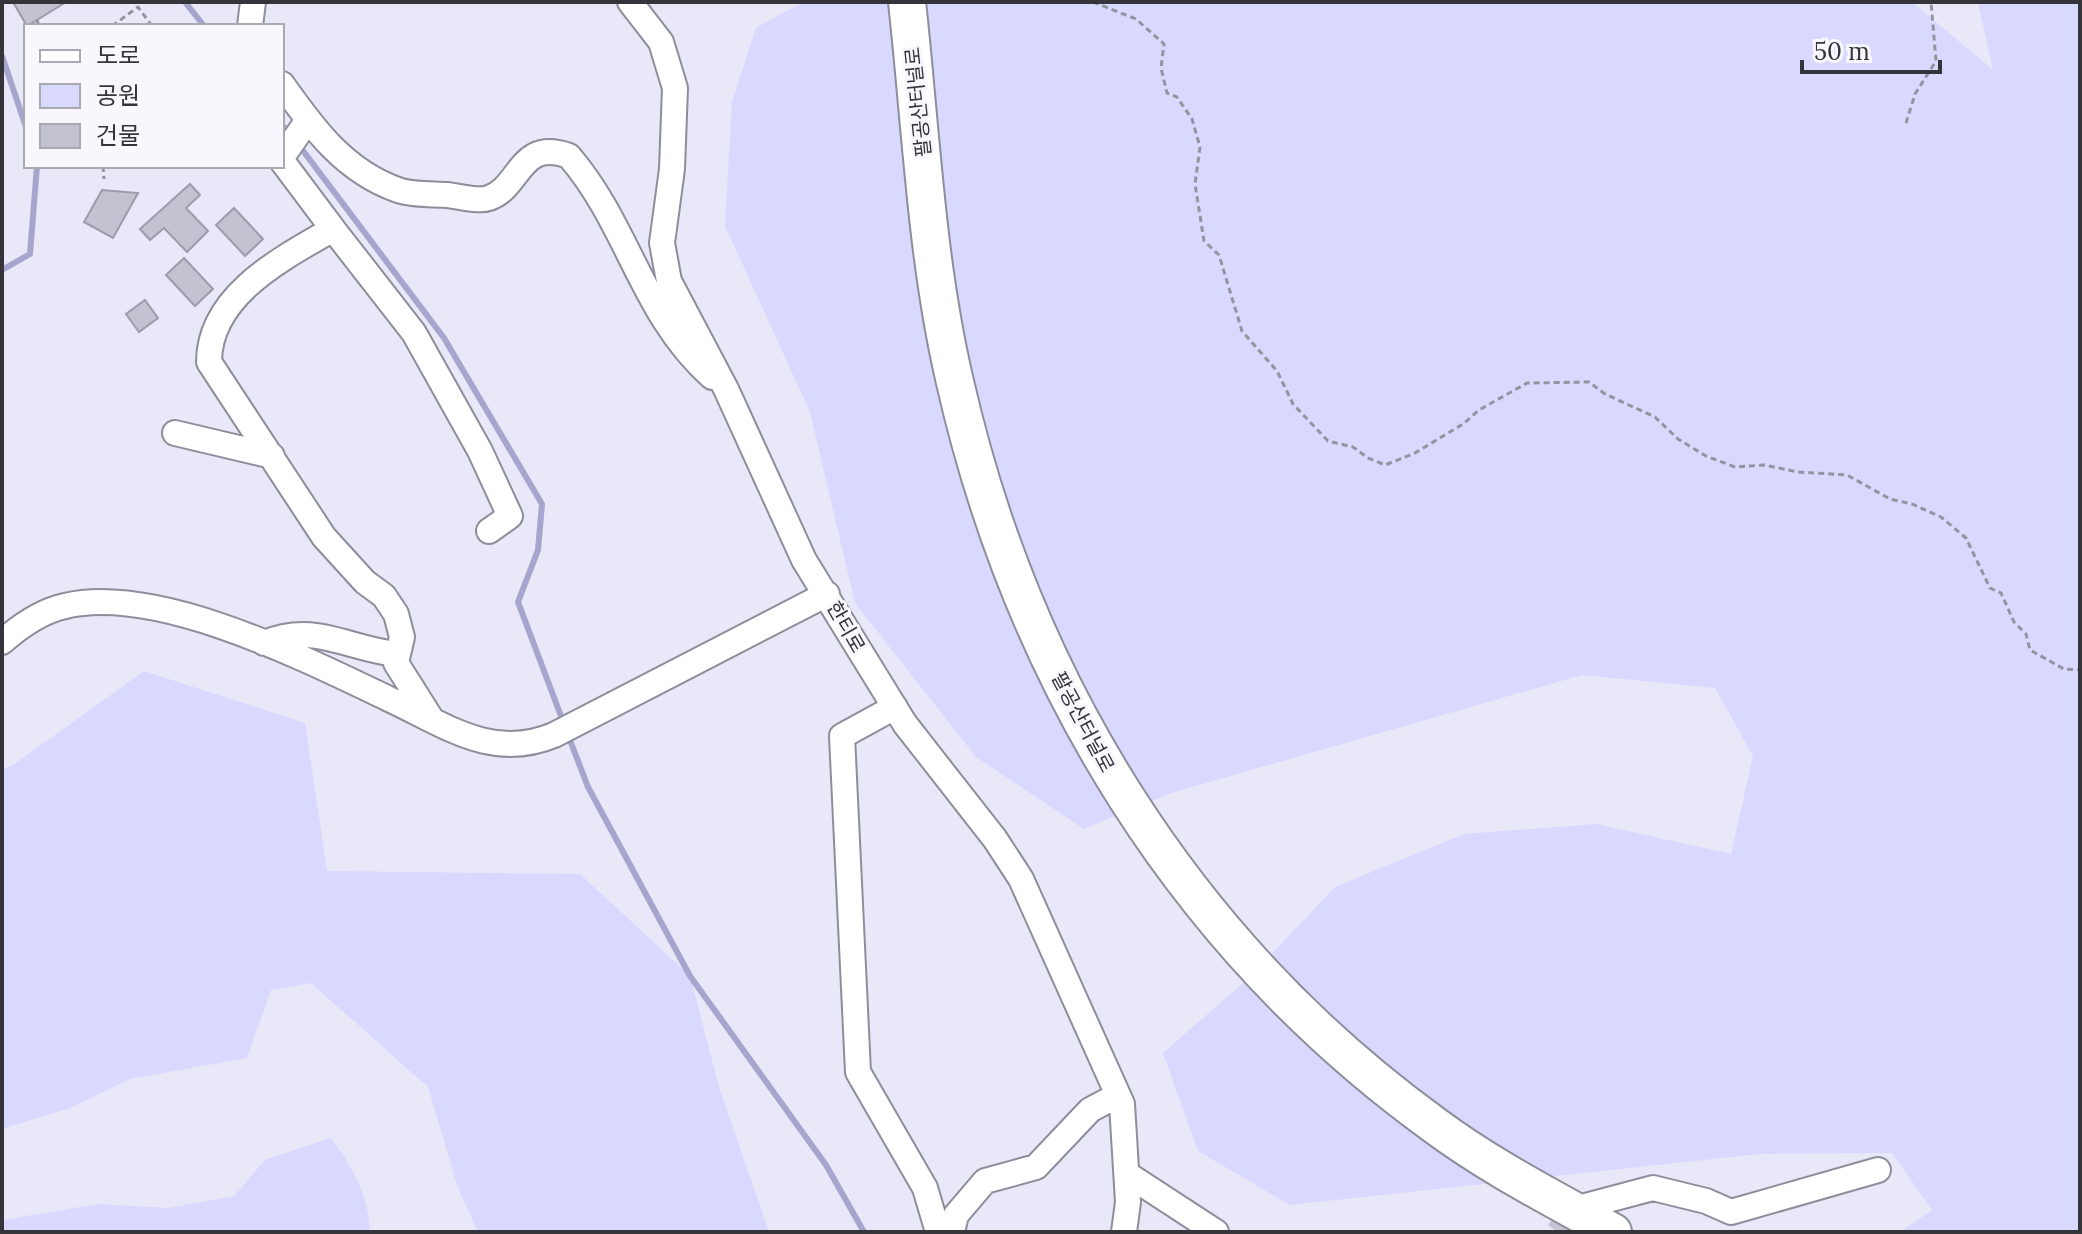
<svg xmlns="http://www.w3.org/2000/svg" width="2082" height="1234" font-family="Lora,'Noto Sans KR',serif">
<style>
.green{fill:#d9d8ff}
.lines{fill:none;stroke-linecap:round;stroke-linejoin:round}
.stream{stroke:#a6a5cd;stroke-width:6}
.building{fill:#c2c2d1;stroke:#9b9ba9;stroke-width:2}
.minor-tunnel{stroke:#c4c4d2;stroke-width:24;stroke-dasharray:24 12;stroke-linecap:butt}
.minor-casing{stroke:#8d8d9b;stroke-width:28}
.highway-casing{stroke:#8d8d9b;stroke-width:40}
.path{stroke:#94949f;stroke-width:3;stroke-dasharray:6 4;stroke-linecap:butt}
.minor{stroke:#fff;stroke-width:24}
.highway{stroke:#fff;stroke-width:36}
.labels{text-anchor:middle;stroke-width:6;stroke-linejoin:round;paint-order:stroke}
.street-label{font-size:20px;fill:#34343a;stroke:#f7f7fd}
</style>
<rect width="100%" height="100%" fill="#e8e8f8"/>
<path class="green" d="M 803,2 L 1912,2 L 1993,70 L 1978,2 L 2080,2 L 2080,1232 L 1900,1232 L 1932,1210 L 1892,1153 L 1759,1154 L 1290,1205 L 1198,1151 L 1163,1053 L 1250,977 L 1335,887 L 1464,834 L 1596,824 L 1731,854 L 1753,756 L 1715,688 L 1582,675 L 1168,794 L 1084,829 L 976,757 L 855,603 L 810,412 L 725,226 L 732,102 L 756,28 Z
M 144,671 L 305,723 L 327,871 L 580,874 L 690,976 L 719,1087 L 769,1232 L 478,1232 L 458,1188 L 428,1087 L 311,983 L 271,990 L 247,1058 L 130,1079 L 70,1108 L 2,1129 L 2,770 L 13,765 Z
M 331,1138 C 352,1166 369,1196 370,1232 L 2,1232 L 2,1220 L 98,1204 L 169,1208 L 234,1196 L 265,1160 Z"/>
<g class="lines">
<path class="stream" d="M 185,2 L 204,26
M 2,56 L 26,127
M 282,125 L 291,135
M 298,144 L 444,338 L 542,504 L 538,550 L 518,602 L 564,724
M 2,270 L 30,254 L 37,166
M 568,735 L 588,787 L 690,976 L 826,1165 L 864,1232"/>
</g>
<path class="building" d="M 13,2 L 66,2 L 27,26 Z
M 190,184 L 200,195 L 186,208 L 208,231 L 187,252 L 164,228 L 150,240 L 140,229 Z
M 102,190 L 138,193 L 113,238 L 84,222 Z
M 234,208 L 263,239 L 245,256 L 216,225 Z
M 184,258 L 213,289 L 195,306 L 166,275 Z
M 145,300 L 158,318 L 139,332 L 126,314 Z"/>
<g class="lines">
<path class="minor-tunnel" d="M 1558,1232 L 1574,1209"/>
<g class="minor-casing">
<path id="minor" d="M 630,2 L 661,42 L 675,88 L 672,169 L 662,243 L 669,281 L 726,389 L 804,560 L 905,724 L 995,839 L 1021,879 L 1122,1104 L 1128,1202 L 1124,1232
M 250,26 L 253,2
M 282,84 C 313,128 344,171 398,190 C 412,195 431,194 447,195 C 458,196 478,202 489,198 C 521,187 519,138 569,156 C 629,226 642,315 712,377
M 282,157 L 308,120
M 282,161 L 333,229 C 283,258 209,295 209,362 L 324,537 L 365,582 L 384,596 L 396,614 L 402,637 L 396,663 L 432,720
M 333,229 L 414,333 L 480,451 L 510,516 L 489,531
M 175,433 L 272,456
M 2,642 C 19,627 42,611 65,606 C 157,584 305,659 389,699 C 445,725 492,761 554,735 L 827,594
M 264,643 C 315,622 345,648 396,654
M 895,707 L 842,736 L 858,1072 L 925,1188 L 938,1232
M 1127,1174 L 1216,1232
M 1574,1209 L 1653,1188 L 1706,1201 L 1731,1212 L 1878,1170
M 952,1232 L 956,1215 L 985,1181 L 1036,1167 L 1090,1110 L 1118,1095"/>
</g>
<g class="highway-casing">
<path id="highway" d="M 907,2 C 921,128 926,259 955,382 C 1023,681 1184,943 1433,1124 C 1489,1166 1552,1198 1613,1232"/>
</g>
<path class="path" d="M 1093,2 L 1136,19 L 1164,44 L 1161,68 L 1167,93 L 1177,97 L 1192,119 L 1200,147 L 1195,184 L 1204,241 L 1219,255 L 1242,331 L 1277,371 L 1293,404 L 1328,441 L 1353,447 L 1368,458 L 1385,465 L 1415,453 L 1463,424 L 1479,410 L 1527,383 L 1589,382 L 1605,394 L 1655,417 L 1678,439 L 1706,456 L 1735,467 L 1764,465 L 1798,472 L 1847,475 L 1890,499 L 1912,504 L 1941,517 L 1966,538 L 1990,588 L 2001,593 L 2014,622 L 2026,634 L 2030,650 L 2064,669 L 2080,670
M 37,20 L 39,26
M 112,26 L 138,7 L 152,26
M 1906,123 L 1915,94 L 1936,61 L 1931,2
M 103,166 L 104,179"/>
<use href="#minor" class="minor"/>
<use href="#highway" class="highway"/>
</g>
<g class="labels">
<g class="street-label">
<text transform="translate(918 102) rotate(-96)" y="7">팔공산터널로</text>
<text transform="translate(846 627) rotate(60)" y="7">한티로</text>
<text transform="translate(1083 722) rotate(62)" y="7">팔공산터널로</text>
</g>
</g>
<rect width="2082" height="1234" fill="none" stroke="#34343a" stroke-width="8"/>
<rect x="24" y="24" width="260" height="144" fill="#f7f7fd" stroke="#a9a9af" stroke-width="2"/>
<rect x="40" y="50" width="40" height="12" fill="#ffffff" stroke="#a9a9af" stroke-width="2"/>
<text x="96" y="64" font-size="24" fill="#34343a">도로</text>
<rect x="40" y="84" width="40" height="24" fill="#d9d8ff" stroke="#a9a9af" stroke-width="2"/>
<text x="96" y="104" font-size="24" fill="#34343a">공원</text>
<rect x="40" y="124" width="40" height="24" fill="#c2c2d1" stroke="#a9a9af" stroke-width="2"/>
<text x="96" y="144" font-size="24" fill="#34343a">건물</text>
<path d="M1802 60v12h138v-12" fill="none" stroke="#34343a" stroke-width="4"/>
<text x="1814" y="60" font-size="24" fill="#34343a" stroke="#f7f7fd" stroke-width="6" paint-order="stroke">50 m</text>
</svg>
